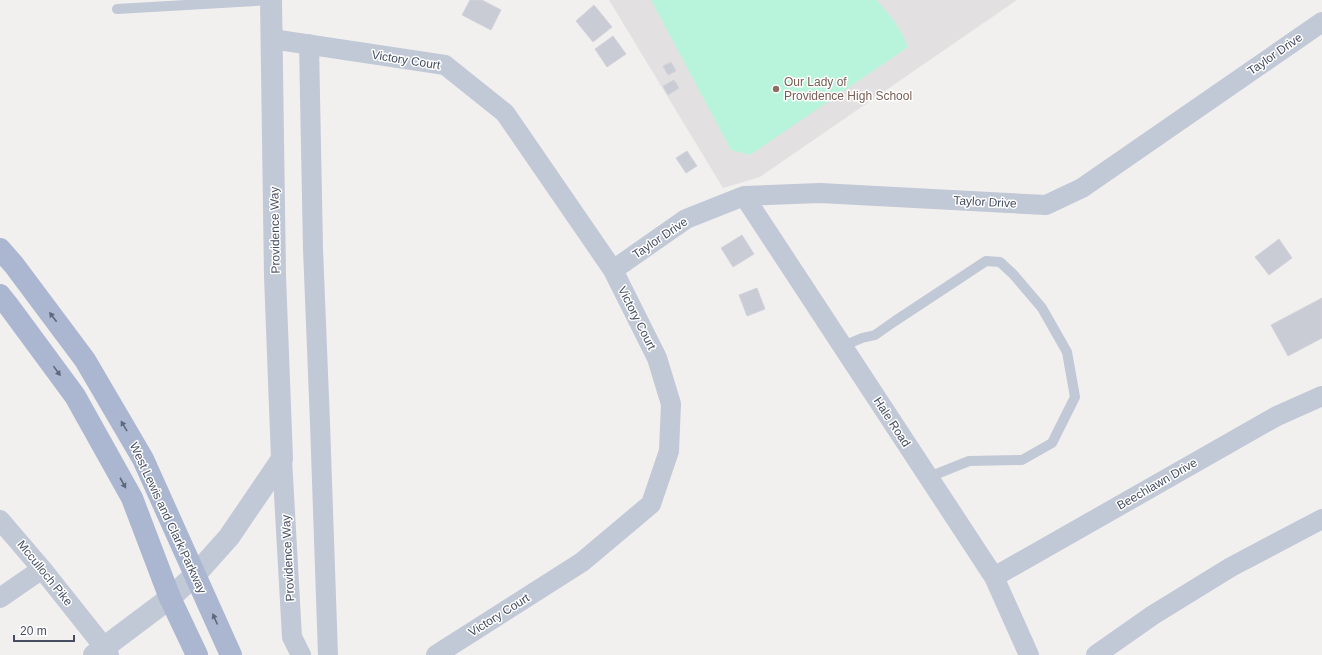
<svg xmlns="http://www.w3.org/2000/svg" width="1322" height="655" font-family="Arial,sans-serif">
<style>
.education{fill:#e3e0e1}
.green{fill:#b8f4db}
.building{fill:#caccd5;stroke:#d2d3db}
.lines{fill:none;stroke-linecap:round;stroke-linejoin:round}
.service{stroke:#c1c8d6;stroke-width:10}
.minor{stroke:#c1c8d6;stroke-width:20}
.tertiary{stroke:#c1c8d6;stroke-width:22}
.primary{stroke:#abb7d1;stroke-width:22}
.oneway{fill:#5e687c}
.education-dot{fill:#8d6e63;stroke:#fff;stroke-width:1.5}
.labels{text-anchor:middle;stroke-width:3;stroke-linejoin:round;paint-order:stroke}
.street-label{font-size:12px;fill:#454d5f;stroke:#fff}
.education-label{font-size:12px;fill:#785e54;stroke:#fff;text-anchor:start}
</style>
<rect width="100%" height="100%" fill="#f2efef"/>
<path class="education" d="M 609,0 L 1017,0 L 760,177 L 723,188 Z"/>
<path class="green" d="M 651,0 L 876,0 C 890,14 901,29 908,47 L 750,155 L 731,150 Z"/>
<path class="building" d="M 470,0 L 482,0 L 501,10 L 491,30 L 462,15 Z
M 594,5 L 612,27 L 593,42 L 576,21 Z
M 613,36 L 626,54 L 607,67 L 595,49 Z
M 671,62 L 676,71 L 668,75 L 663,66 Z
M 674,80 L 679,88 L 668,95 L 663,86 Z
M 687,151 L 697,166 L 686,173 L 676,158 Z
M 742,235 L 754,254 L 733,267 L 721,248 Z
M 1279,239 L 1292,258 L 1269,275 L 1255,257 Z
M 757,288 L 765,309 L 747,316 L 739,295 Z
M 1322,298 L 1322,338 L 1288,356 L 1271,325 Z"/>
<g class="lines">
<path class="service" d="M 117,9 L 271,0
M 843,346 L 862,338 L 875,335 L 895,321 L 986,261 L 1000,262 L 1013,274 L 1042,308 L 1067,352 L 1075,397 L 1052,443 L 1022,460 L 969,461 L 929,477"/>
<path class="minor" d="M 272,39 L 445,65 L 505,113 L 613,270 L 657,358 L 671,404 L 669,451 L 651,504 L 582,562 L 436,655
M 309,44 L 313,249 L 320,423 L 328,655
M 744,196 L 994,577 L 1029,655
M 613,270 L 686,219 L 744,196 L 820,193 L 1046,205 L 1082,188 L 1322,22
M 282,459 L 292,637 L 301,655
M 0,520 L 42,569 L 104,647 L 109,655
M 994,577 L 1277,416 L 1322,396
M 0,598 L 42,569
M 1096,655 L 1153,615 L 1231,567 L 1322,519"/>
<path class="tertiary" d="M 94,655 L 170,598 L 195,575 L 229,537 L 282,459 L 275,276 L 271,0"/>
<path class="primary" d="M 0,249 L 14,265 L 85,360 L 143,459 L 231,655
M 0,295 L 8,305 L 75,396 L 132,498 L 170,598 L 197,655"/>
</g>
<defs><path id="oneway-solid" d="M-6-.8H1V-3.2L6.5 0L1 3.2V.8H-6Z"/></defs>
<g class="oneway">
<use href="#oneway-solid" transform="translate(53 317) rotate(-127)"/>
<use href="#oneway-solid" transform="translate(57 371) rotate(54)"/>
<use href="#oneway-solid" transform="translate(124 426) rotate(-121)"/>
<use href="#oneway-solid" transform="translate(123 483) rotate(61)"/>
<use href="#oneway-solid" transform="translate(215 619) rotate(-114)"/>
</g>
<circle class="education-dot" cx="776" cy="89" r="4"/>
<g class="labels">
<g class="street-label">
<text transform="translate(1275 54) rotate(-35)" y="4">Taylor Drive</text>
<text transform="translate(406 60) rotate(9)" y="4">Victory Court</text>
<text transform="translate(985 202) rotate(3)" y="4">Taylor Drive</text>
<text transform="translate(275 230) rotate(-91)" y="4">Providence Way</text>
<text transform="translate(660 238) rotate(-34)" y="4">Taylor Drive</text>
<text transform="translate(637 318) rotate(63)" y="4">Victory Court</text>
<text transform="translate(892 422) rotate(57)" y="4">Hale Road</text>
<text transform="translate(1157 484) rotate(-30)" y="4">Beechlawn Drive</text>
<text transform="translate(168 518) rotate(65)" y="4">West Lewis and Clark Parkway</text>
<text transform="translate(288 558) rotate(-93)" y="4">Providence Way</text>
<text transform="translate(45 573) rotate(51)" y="4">Mcculloch Pike</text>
<text transform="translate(499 615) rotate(-32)" y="4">Victory Court</text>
</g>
<g class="education-label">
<text x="784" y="86">Our Lady of<tspan x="784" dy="14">Providence High School</tspan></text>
</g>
</g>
<path d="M14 635v6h60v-6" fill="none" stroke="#454d5f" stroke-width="2"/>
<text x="20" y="635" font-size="12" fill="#454d5f" stroke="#ffffff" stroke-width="3" paint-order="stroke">20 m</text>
</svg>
